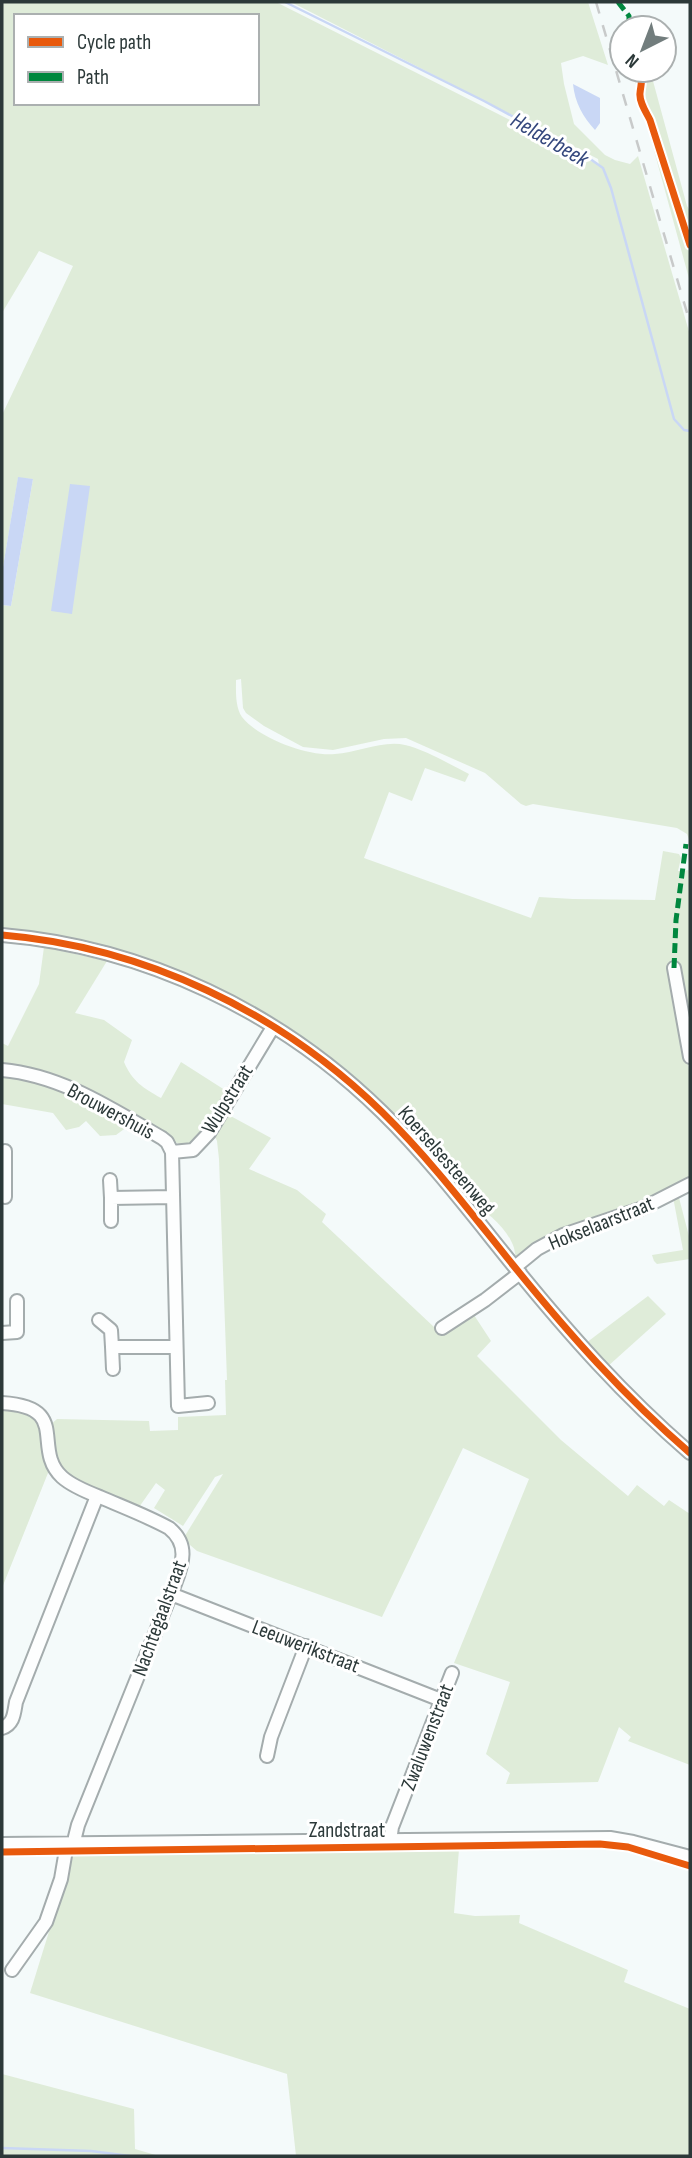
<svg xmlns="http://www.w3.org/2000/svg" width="692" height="2158" font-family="'Sofia Sans Condensed',sans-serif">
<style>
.green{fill:#dfecd9;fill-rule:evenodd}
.water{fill:#c9d7f5}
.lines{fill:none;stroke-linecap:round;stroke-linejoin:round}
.stream{stroke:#c9d7f5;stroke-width:2.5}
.minor-casing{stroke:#a4acad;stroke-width:16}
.minor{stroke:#fdfefe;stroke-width:12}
.rail{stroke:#c8caca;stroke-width:2.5;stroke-dasharray:12 12;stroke-linecap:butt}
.quiet{stroke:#00873e;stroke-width:5;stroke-dasharray:10 5;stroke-linecap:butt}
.cycleway-casing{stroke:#fff;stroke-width:11}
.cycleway{stroke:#e8590c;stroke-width:7}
.labels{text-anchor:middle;stroke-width:6;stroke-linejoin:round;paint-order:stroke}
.street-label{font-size:21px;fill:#2c3939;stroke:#fff}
.water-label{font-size:23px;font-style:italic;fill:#34477d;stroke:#fff}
</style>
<rect width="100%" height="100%" fill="#f4fafa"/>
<path class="green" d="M 2,2 L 276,2 L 599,165 L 598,159 L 291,2 L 588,2 L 608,65 L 583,56 L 561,63 L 564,84 L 574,124 L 605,155 L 615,160 L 630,164 L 638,156 L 690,335 L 690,842 L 687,834 L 677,828 L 533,804 L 526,806 L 521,804 L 485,773 L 406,738 L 384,739 L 333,750 L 303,747 L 264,726 L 246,713 L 243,708 L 241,679 L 236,680 C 236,691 235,707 242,717 C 258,738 309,757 335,754 C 357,753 383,740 405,745 C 424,749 451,765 469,774 L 465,782 L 425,768 L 412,801 L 389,792 L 364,858 L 531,918 L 539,897 L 573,899 L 655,900 L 663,851 L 679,854 L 681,858 L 678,871 L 690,870 L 689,905 L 690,1038 L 680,1017 L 690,1076 L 690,1180 L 517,1259 C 515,1256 515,1252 514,1248 C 508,1229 487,1211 470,1202 C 447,1175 426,1147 401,1121 C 293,1008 157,943 2,929 L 2,605 L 11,606 L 33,479 L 18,478 L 2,573 L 2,415 L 73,266 L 39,251 L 2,313 ZM 16,16 L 257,16 L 257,103 L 16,103 Z
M 632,70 L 650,70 L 687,206 L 690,211 L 690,282 Z
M 44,947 L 107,961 L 75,1013 L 104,1020 L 132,1040 L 124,1062 C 132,1081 143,1088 161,1098 L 181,1062 L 228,1092 C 220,1104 205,1138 193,1144 C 188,1146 183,1145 177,1143 L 140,1119 L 2,1066 L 2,1043 L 8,1046 L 39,984 Z
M 2,1076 L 44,1084 L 83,1097 L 131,1124 L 116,1135 L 100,1136 L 86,1121 L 79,1127 L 66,1130 L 53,1113 L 2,1104 Z
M 225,1113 L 271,1138 L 249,1169 L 297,1190 L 326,1214 L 322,1222 L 434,1327 L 443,1333 L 474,1315 L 491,1341 L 477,1356 L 561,1440 L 628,1496 L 637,1485 L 664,1506 L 669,1500 L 690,1514 L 690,1765 L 628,1741 L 631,1737 L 619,1727 L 598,1782 L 506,1784 L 510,1773 L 486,1754 L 510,1682 L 454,1663 L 529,1479 L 463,1448 L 382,1617 L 197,1551 L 183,1539 L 223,1474 L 215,1477 L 183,1526 L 154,1508 L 165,1490 L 156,1483 L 137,1510 L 76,1483 L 55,1461 L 49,1426 L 57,1419 L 149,1421 L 150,1431 L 178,1430 L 178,1417 L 226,1415 L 225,1380 L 227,1380 L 219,1159 L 217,1141 L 213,1132 Z
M 678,1194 L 690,1240 L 690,1259 L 657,1264 L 654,1261 L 652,1255 L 683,1250 L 673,1197 Z
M 648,1296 L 666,1314 L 607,1367 L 586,1343 Z
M 2,1407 L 17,1407 L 39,1420 L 50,1468 L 2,1588 Z
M 459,1849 L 454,1913 L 475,1916 L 520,1915 L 519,1923 L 628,1970 L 624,1982 L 690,2009 L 690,2156 L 296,2156 L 287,2074 L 30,1993 L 73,1854 L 257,1853 Z
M 2,2074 L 134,2109 L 135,2149 L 159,2156 L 2,2156 Z"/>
<path class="water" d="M 573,84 L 600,98 L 600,123 L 595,130 C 583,117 575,103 573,84 Z
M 18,477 L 33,479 L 11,606 L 2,605 L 2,573 Z
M 70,484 L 90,486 L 72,614 L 51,611 Z"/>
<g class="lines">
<path class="stream" d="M 285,2 L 484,101 L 586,156 L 603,168 L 611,188 L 674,419 L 684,430 L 690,431
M 2,2148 L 91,2151 L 130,2156"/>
<g class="minor-casing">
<path id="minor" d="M 2,935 C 145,947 280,1012 382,1112 C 430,1159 471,1213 513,1265 C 569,1334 623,1395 690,1453
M 674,968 L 690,1057
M 2,1070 C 61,1075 112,1109 162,1138 L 167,1142 L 172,1152
M 5,1151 L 5,1197
M 110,1180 L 111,1198
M 111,1221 L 111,1198 L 173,1197
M 515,1267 L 537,1249 L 563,1235 L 643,1208 L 690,1184
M 99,1320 L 111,1330 L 112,1347
M 442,1328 L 485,1300 L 520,1273
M 2,1333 L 17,1332 L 17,1301
M 113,1369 L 112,1347 L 176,1347
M 2,1403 C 72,1407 31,1448 62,1477 C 72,1486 87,1492 100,1497 C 123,1507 147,1516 169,1528 C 189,1544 183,1563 175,1584 L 78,1825 L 75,1837 L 76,1844
M 208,1403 L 178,1406 L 172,1152 L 193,1150 L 209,1133 L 273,1027
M 171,1594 L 441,1700
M 2,1728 C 14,1724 14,1713 16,1702 L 97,1496
M 267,1756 L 271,1737 L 306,1646
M 390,1841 L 392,1827 L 452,1673
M 2,1844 L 610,1838 L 633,1842 L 690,1857
M 12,1970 L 46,1922 L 61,1879 L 67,1844"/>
</g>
<use href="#minor" class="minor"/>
<path class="rail" d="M 596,2 L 690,323"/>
<path class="quiet" d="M 618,2 L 629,16 L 629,28
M 674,968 L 676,920 L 686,844"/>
<g class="cycleway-casing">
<path id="cycleway" d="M 640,70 C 643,81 641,83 640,93 C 639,102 646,112 650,120 L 690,245
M 2,935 C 145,947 280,1012 382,1112 C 430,1159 471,1213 513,1265 C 569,1334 623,1395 690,1453
M 2,1852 L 600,1844 L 628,1847 L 690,1866"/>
</g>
<use href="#cycleway" class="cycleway"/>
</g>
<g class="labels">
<g class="street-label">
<text transform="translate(227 1099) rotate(-58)" y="7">Wulpstraat</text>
<text transform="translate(111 1111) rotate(28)" y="7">Brouwershuis</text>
<text transform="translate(447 1160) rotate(49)" y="7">Koerselsesteenweg</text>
<text transform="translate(601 1223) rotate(-22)" y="7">Hokselaarstraat</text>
<text transform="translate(159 1618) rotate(-70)" y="7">Nachtegaalstraat</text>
<text transform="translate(306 1646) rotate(21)" y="7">Leeuwerikstraat</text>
<text transform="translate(427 1737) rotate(-69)" y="7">Zwaluwenstraat</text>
<text x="347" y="1837">Zandstraat</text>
</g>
<g class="water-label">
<text transform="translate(550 139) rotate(30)" y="8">Helderbeek</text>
</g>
</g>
<rect width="692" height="2158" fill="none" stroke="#2c3939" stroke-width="7"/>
<rect x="14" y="14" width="245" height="91" fill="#ffffff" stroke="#abb0b0" stroke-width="2"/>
<rect x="28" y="37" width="35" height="10" fill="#e8590c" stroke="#abb0b0" stroke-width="2"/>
<text x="77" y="49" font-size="21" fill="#2c3939">Cycle path</text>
<rect x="28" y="72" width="35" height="10" fill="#00873e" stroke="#abb0b0" stroke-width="2"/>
<text x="77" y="84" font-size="21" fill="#2c3939">Path</text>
<g transform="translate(643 49) rotate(222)"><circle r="33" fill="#ffffff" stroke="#abb0b0" stroke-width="2"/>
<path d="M0-5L12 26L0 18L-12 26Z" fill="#727d7d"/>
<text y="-10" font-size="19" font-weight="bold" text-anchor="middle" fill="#2c3939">N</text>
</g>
</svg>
